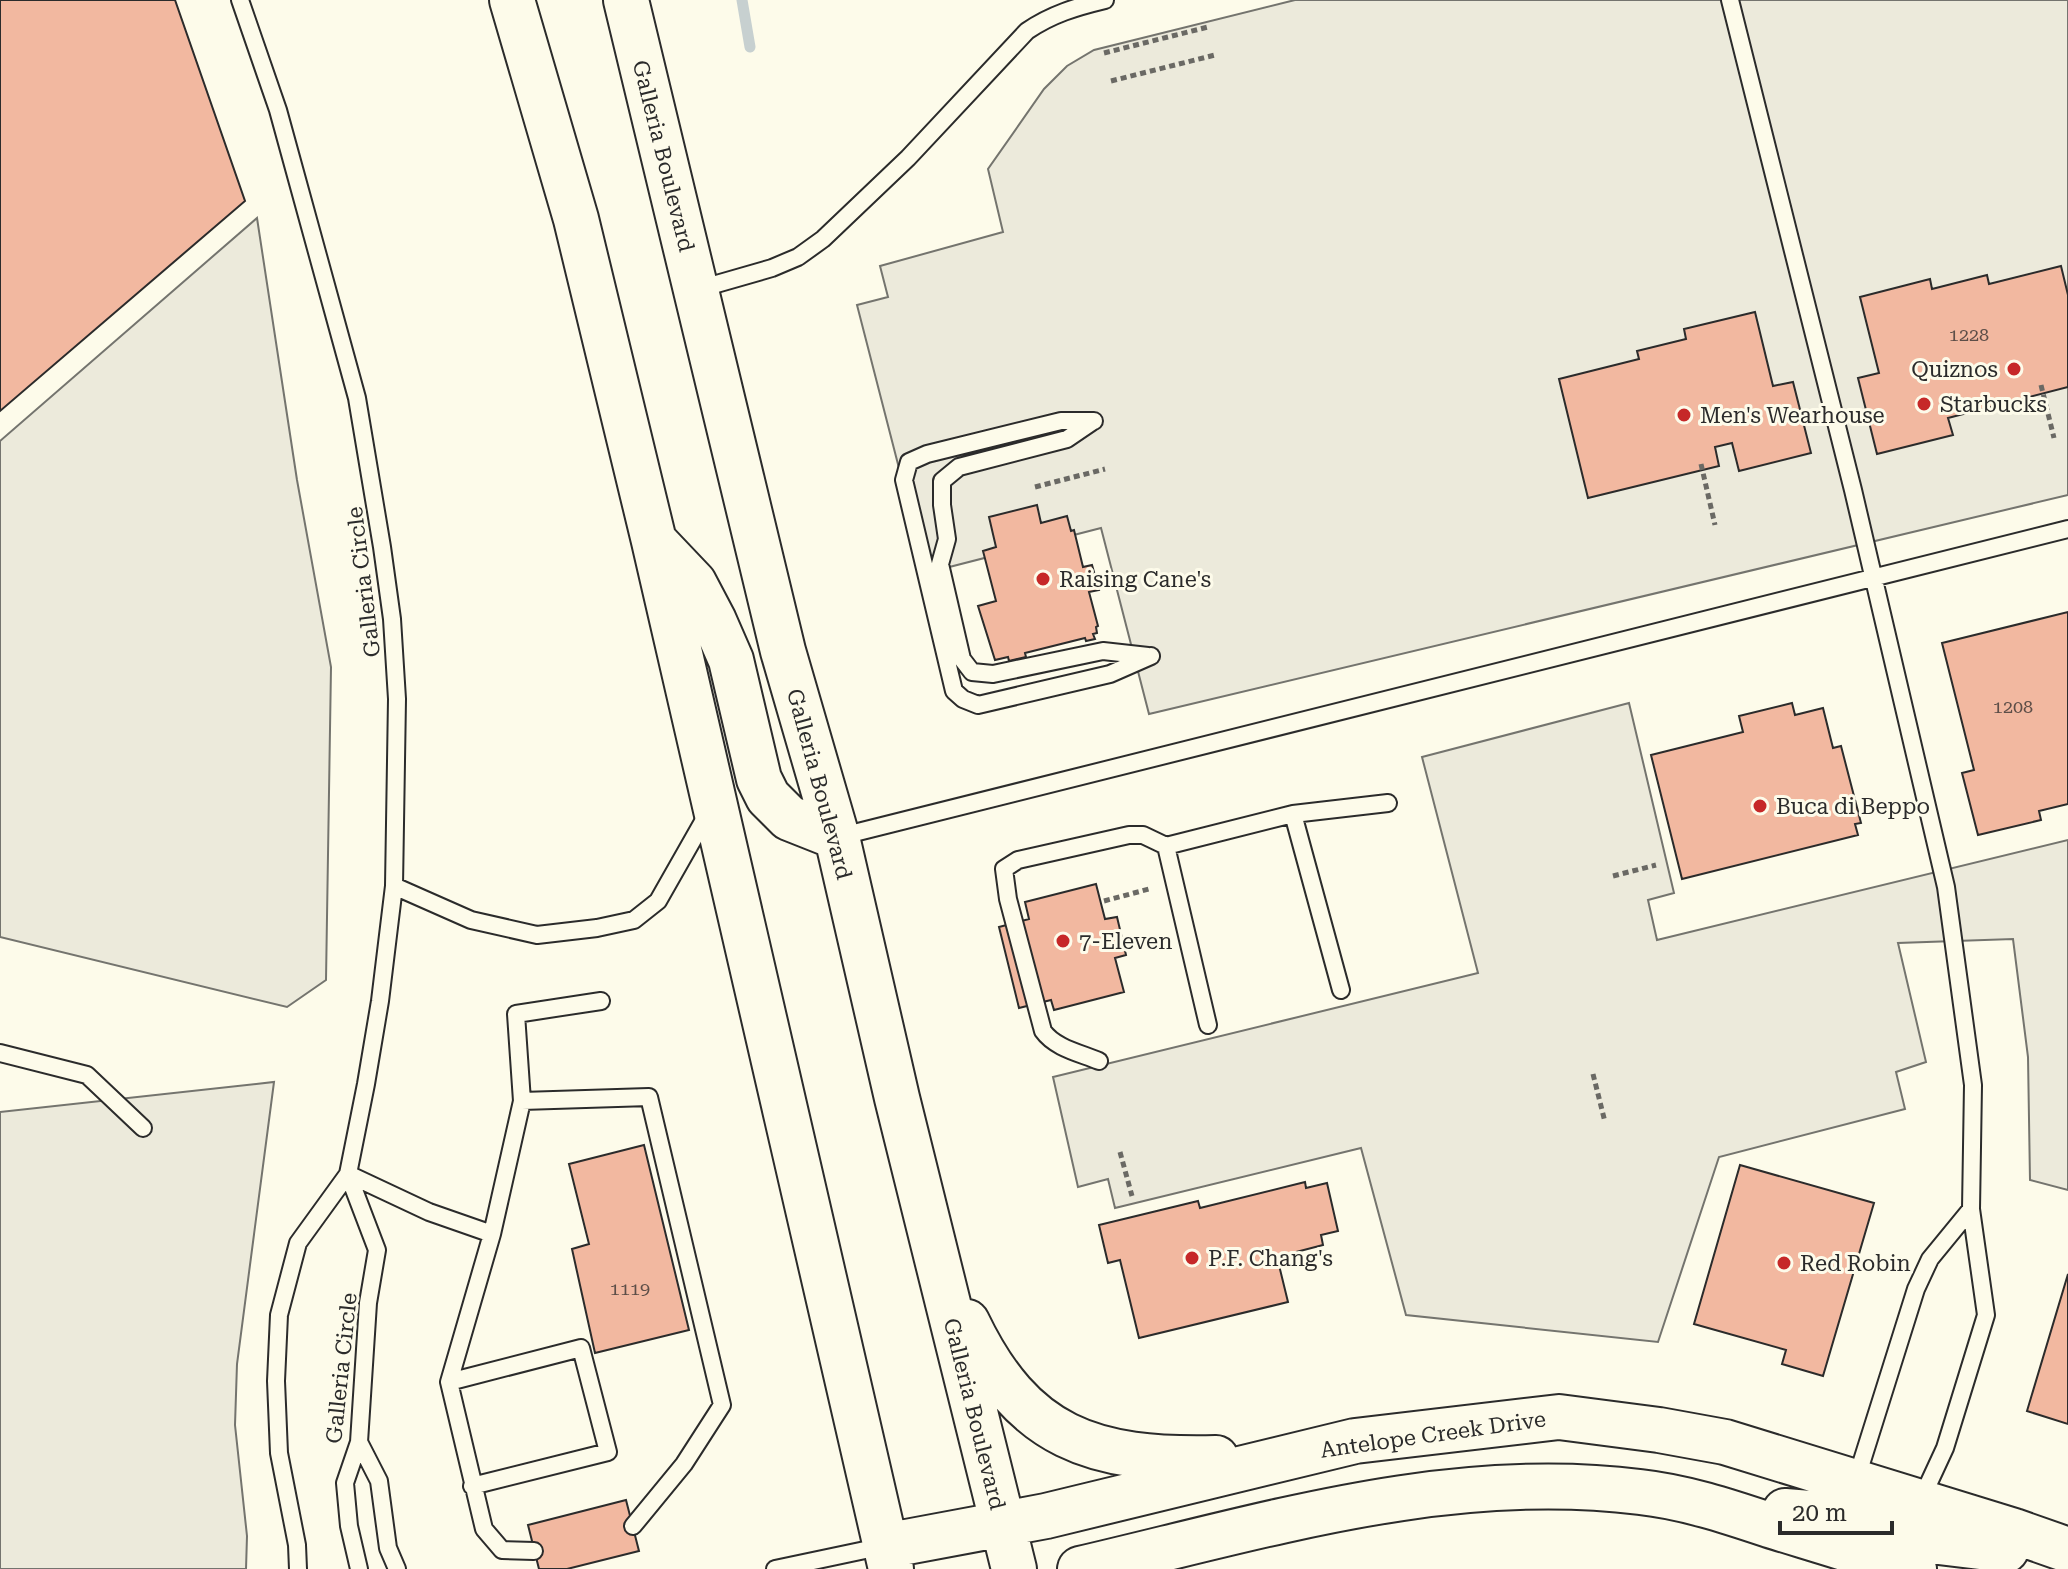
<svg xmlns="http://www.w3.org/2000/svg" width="2068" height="1569" font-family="'Roboto Serif',serif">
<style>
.parking{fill:#eceadb;stroke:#74746e;stroke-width:2}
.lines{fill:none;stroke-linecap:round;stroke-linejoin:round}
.stream{stroke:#c7d0d0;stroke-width:11}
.building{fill:#f2b8a0;stroke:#2b2b2b;stroke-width:2}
.lane-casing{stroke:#2b2b2b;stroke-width:20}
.secondary-casing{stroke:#2b2b2b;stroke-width:48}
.path{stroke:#6a6964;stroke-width:5;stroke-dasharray:6 4;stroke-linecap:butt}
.lane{stroke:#fdfbea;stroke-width:16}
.secondary{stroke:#fdfbea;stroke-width:44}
.poi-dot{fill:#c62828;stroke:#fdfbea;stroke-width:3}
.labels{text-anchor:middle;stroke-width:6;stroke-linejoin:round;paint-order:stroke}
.number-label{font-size:18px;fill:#5d4e48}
.street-label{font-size:22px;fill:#2b2b2b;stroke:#fdfbea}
.poi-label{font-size:22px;fill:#2b2b2b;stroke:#fdfbea;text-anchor:start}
</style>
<rect width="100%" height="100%" fill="#fdfbea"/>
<path class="parking" d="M 1295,0 L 2068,0 L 2068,495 L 1149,714 L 1101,528 L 926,573 L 857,305 L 888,297 L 880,266 L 1003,232 L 988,169 L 1044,89 L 1067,66 L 1094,50 Z
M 257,218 L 297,480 L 331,667 L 326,980 L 287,1007 L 0,937 L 0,441 Z
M 1629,703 L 1674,893 L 1648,900 L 1657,940 L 2068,840 L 2068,1190 L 2030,1180 L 2028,1057 L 2013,939 L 1898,943 L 1926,1062 L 1896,1072 L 1905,1109 L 1719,1157 L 1658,1342 L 1406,1315 L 1361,1148 L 1115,1208 L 1108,1179 L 1078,1187 L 1053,1077 L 1478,973 L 1422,757 Z
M 274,1082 L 237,1364 L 235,1425 L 247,1536 L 246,1569 L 0,1569 L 0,1112 Z"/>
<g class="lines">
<path class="stream" d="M 742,0 L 750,47"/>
</g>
<path class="building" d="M 0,0 L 175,0 L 245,201 L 0,411 Z
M 2061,266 L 2068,295 L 2068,387 L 1948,418 L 1953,435 L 1877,454 L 1858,378 L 1879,373 L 1860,297 L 1930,279 L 1932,289 L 1987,275 L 1989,284 Z
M 1755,312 L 1773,386 L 1793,382 L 1811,453 L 1739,471 L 1732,443 L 1715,447 L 1719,466 L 1588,498 L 1559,379 L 1639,359 L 1637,351 L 1686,339 L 1684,329 Z
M 1037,505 L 1041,523 L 1067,516 L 1071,531 L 1074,530 L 1083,567 L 1092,565 L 1099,590 L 1089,592 L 1098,626 L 1096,627 L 1097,633 L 1093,634 L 1095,639 L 1086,641 L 1085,638 L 1025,653 L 1026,657 L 1009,661 L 1008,657 L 995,660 L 978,606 L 996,601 L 983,551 L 996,547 L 989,517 Z
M 2068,612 L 2068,804 L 2039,811 L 2041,820 L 1978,835 L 1962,773 L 1974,770 L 1942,643 Z
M 1792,703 L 1795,715 L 1823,708 L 1833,748 L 1841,746 L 1861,823 L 1855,824 L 1858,835 L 1682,879 L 1651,755 L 1743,732 L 1739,716 Z
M 1096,884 L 1105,919 L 1117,917 L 1126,955 L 1115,958 L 1124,992 L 1054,1010 L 1051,1000 L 1019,1008 L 999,927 L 1029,919 L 1025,902 Z
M 644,1145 L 689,1330 L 595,1353 L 572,1249 L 589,1244 L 569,1164 Z
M 1740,1165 L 1874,1203 L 1823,1376 L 1782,1364 L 1786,1350 L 1694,1324 Z
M 1305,1182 L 1306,1188 L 1327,1183 L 1338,1231 L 1321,1235 L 1323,1245 L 1277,1257 L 1288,1302 L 1139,1338 L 1120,1260 L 1108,1263 L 1099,1225 L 1198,1201 L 1200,1208 Z
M 2068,1274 L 2068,1424 L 2027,1411 Z
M 626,1500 L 639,1551 L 567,1569 L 539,1569 L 528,1525 Z"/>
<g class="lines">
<g class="lane-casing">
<path id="lane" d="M 240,0 L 278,110 L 357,398 L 382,547 L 392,619 L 397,699 L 394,886 L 380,1001 L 366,1084 L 348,1174 L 298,1243 L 279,1315 L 276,1381 L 279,1453 L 297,1545 L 298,1569
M 1730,0 L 1853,490 L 1946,887 L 1973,1085 L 1971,1209 L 1986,1315 L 1945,1448 L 1920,1502
M 699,289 L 772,268 L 798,257 L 823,239 L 908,158 L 1027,31 C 1052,14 1076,7 1105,0
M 1094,421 L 1061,421 L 927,454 L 909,462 L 904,480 L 954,691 L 963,699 L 978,705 L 1110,674 L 1151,656
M 1092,422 L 1067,439 L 959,467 L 942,481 L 942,505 L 947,539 L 940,564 L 962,659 L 972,672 L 993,674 L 1103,651 L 1148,656
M 1293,814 L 1341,990
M 838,837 L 2068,529
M 394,886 L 471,920 L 537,935 L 597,928 L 634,920 L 658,901 L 708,813
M 1208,1025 L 1166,846 L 1293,814 L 1388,803
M 0,1053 L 87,1075 L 143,1128
M 1099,1061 C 1080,1053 1055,1048 1043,1031 L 1008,899 L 1004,869 L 1018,860 L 1129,835 L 1143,835 L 1166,846
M 522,1101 L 516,1014 L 601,1001
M 348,1174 L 429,1212 L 492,1234 L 522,1101 L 649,1097 L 722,1405 L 684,1464 L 633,1526
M 348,1174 L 377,1250 L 368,1303 L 359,1442 L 345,1483 L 349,1526 L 359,1569
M 492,1234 L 449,1382 L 484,1529 L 502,1550 L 534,1551
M 449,1382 L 581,1348 L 608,1452 L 472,1486
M 359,1442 L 379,1481 L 388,1548 L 397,1569
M 1856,1480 L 1916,1289 L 1930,1259 L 1971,1209
M 775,1569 L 884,1546"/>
</g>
<g class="secondary-casing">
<path id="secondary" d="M 512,0 L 576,219 L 654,541 L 891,1569
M 626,0 L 783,651 L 837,837 L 897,1098 L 1014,1569
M 656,543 L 694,583 L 714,621 L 731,660 L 759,779 L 768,797 L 789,818 L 837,837
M 967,1322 C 1023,1439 1093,1461 1216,1458
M 1785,1511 L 1870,1518 L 1920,1502
M 885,1546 L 1046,1516 L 1355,1441 L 1559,1417 L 1659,1430 L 1725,1442 L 2014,1531 L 2068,1550
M 1865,1554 L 1922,1540 L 2006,1550
M 1080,1569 C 1265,1526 1448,1468 1640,1492 C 1685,1497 1727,1511 1769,1525 C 1818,1540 1866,1555 1914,1569"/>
</g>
<path class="path" d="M 1104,53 L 1208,27
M 1111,81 L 1215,55
M 2041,385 L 2054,438
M 1701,464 L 1715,525
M 1035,487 L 1105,469
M 1613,876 L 1656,865
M 1104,901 L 1149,889
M 1593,1074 L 1605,1122
M 1120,1152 L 1132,1196"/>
<use href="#lane" class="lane"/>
<use href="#secondary" class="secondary"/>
</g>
<g class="poi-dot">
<circle cx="2014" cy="369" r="8"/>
<circle cx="1924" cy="404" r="8"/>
<circle cx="1684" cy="415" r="8"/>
<circle cx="1043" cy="579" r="8"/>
<circle cx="1760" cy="806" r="8"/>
<circle cx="1063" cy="941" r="8"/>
<circle cx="1192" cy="1258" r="8"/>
<circle cx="1784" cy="1263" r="8"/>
</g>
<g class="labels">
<g class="number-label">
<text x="1969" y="341">1228</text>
<text x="2013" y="713">1208</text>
<text x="630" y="1295">1119</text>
</g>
<g class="street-label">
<text transform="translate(664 156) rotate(76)" y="8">Galleria Boulevard</text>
<text transform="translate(363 582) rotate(-97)" y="8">Galleria Circle</text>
<text transform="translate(820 784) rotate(75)" y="8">Galleria Boulevard</text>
<text transform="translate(341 1368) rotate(-84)" y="8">Galleria Circle</text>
<text transform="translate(975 1414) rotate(76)" y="8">Galleria Boulevard</text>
<text transform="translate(1433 1434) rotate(-8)" y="8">Antelope Creek Drive</text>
</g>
<g class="poi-label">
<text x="1998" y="377" text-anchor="end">Quiznos</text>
<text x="1940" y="412">Starbucks</text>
<text x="1700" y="423">Men's Wearhouse</text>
<text x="1059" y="587">Raising Cane's</text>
<text x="1776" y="814">Buca di Beppo</text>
<text x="1079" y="949">7-Eleven</text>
<text x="1208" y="1266">P.F. Chang's</text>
<text x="1800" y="1271">Red Robin</text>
</g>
</g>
<path d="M1780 1521v12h112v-12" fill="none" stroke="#2b2b2b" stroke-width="4"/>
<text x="1792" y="1521" font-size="24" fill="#2b2b2b" stroke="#fdfbea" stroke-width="6" paint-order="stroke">20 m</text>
</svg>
